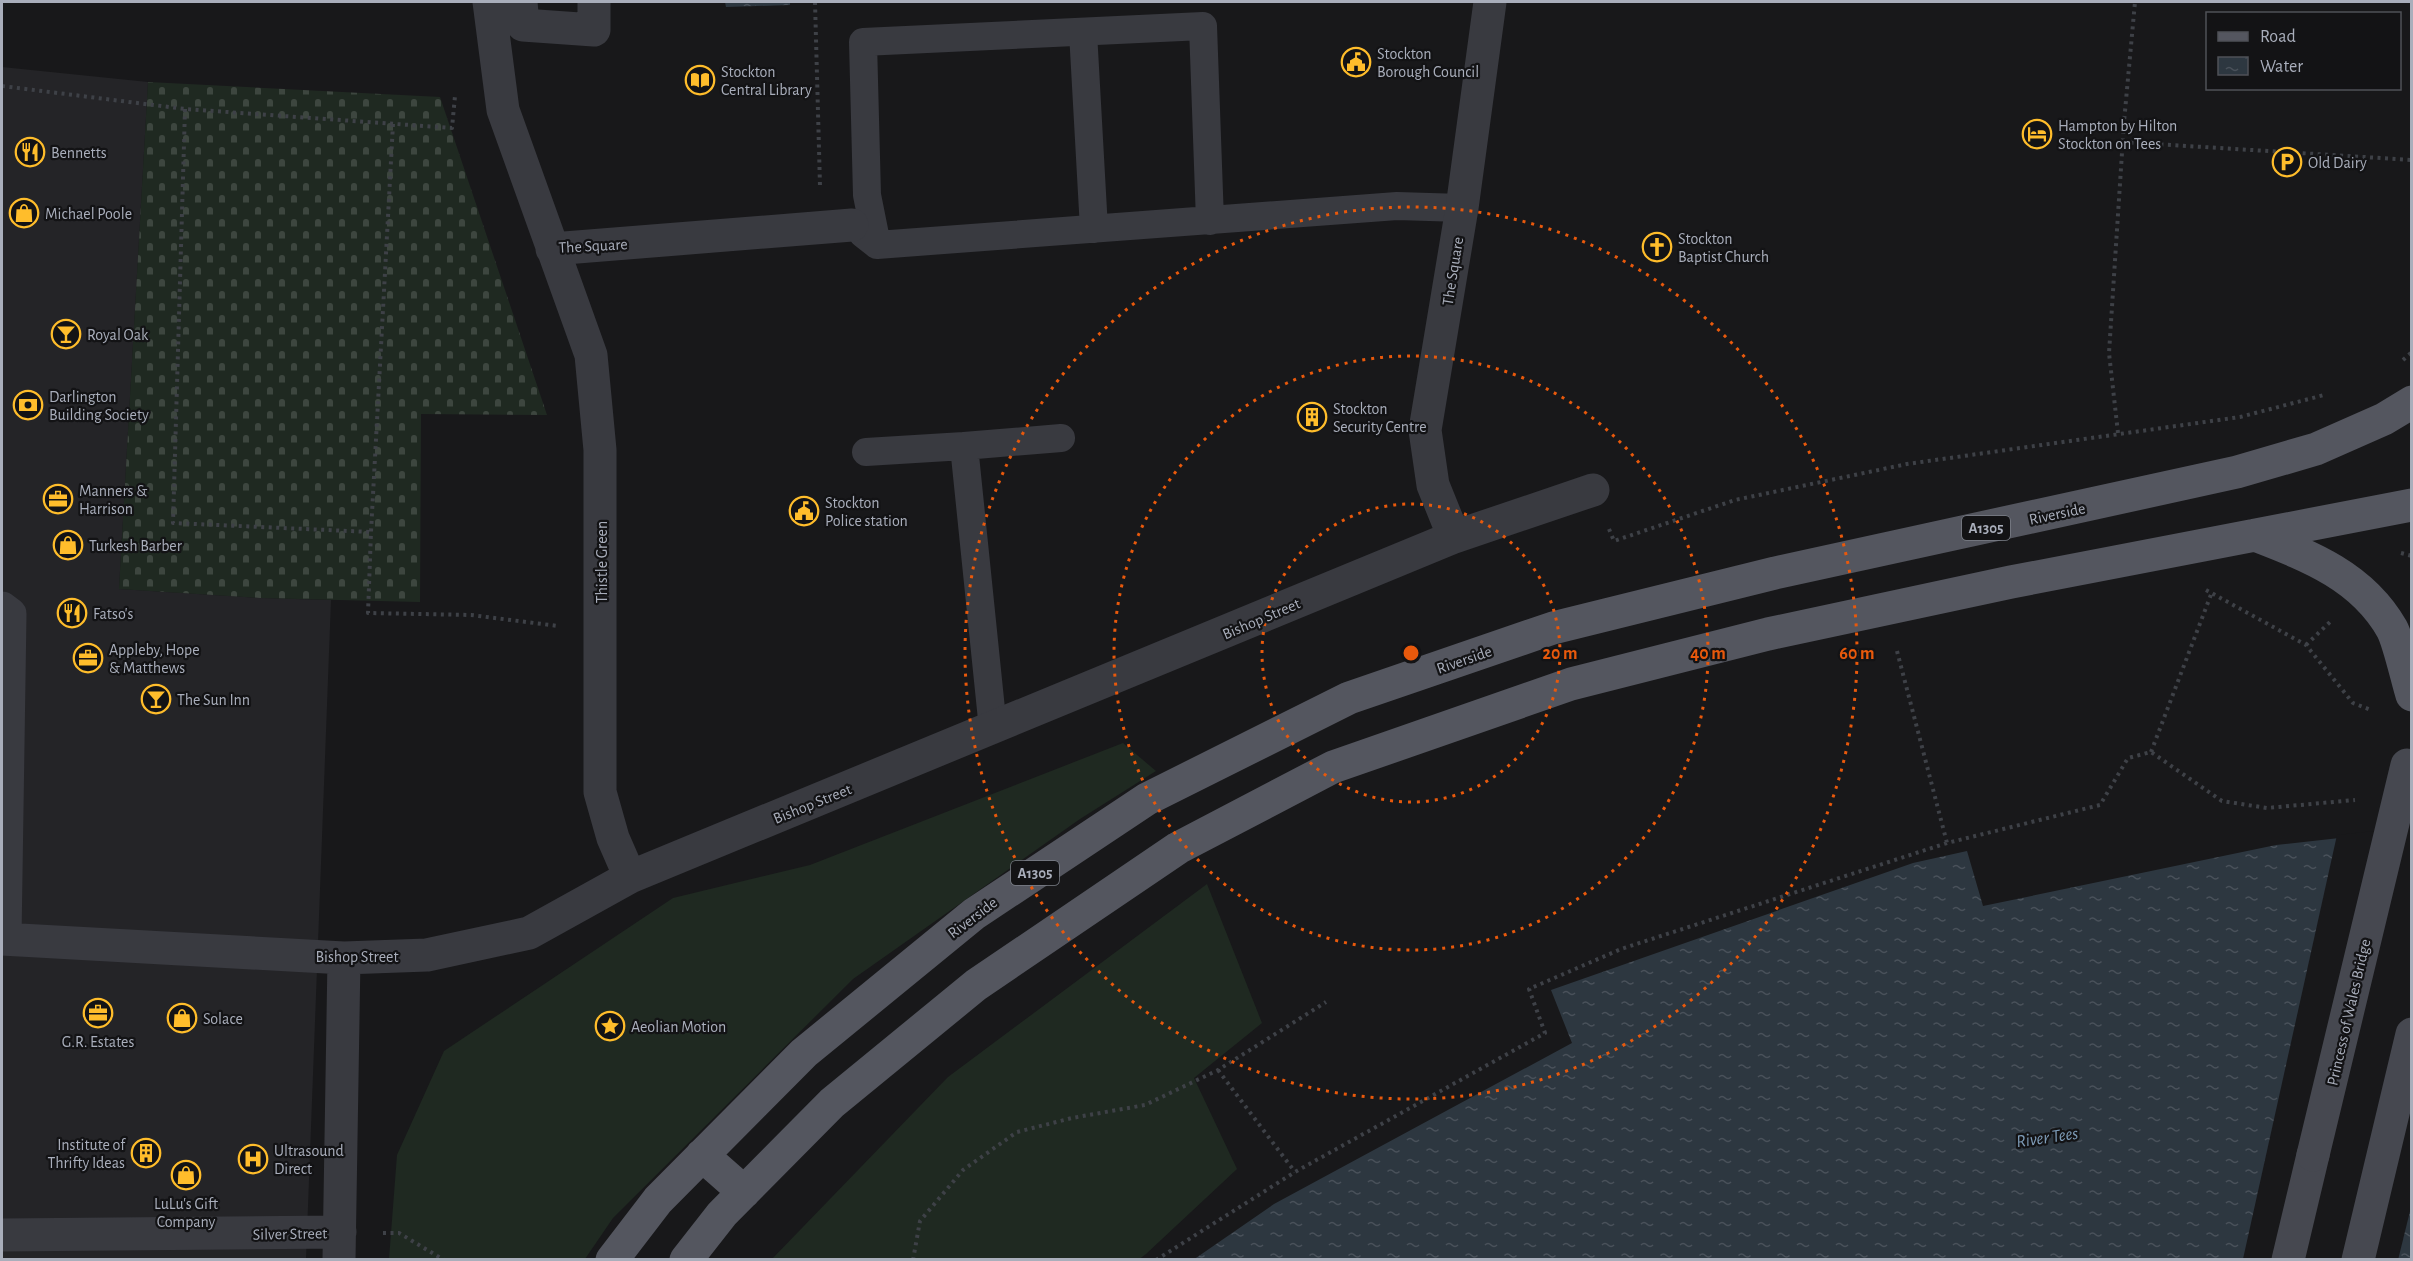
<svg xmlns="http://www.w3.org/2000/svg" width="2413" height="1261" font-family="'Alegreya Sans',sans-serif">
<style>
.built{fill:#242427}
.grass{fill:#1f2921}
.cemetery{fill:url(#cemetery-stones)}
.water{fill:url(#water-ripples)}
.pier{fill:#18181a}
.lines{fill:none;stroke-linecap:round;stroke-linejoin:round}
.path{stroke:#3e4147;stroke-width:4;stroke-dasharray:3 4.5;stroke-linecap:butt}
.lane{stroke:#393a40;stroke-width:28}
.street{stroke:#393a40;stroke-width:33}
.secondary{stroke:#464850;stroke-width:33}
.primary{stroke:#54565f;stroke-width:33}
.secondary-bridge{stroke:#464850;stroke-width:33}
.ring{fill:none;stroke:#e8590c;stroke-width:3;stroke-dasharray:3 6}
.labels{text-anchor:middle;stroke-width:4.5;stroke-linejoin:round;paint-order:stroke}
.shield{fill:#131315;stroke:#7c8089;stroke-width:1.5}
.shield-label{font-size:15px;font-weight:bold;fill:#a9aebb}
.poi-label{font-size:16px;fill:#a9aebb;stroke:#131315;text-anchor:start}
.street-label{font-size:16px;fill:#a9aebb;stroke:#131315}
.water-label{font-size:18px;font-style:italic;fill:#7e9cb8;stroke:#131315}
.centre{fill:#e8590c;stroke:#131315;stroke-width:3}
.ring-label{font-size:18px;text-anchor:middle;font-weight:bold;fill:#e8590c;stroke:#131315;stroke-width:4.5;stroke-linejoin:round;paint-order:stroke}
</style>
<defs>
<pattern id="cemetery-stones" width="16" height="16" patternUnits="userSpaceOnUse" patternTransform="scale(1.5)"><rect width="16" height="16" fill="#1f2921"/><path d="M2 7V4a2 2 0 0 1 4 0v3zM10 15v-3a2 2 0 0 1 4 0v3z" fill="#3d463f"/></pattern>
<pattern id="water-ripples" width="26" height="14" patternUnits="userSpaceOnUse" patternTransform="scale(1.5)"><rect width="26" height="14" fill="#2d3740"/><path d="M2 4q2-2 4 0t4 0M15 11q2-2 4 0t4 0" fill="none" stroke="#49515a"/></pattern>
</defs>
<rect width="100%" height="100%" fill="#18181a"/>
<path class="built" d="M 2,67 L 148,82 L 119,589 L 260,598 L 331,600 L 306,1259 L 2,1260 Z"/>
<path class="grass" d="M 1123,743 L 1156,771 L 1080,819 L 853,979 L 613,1218 L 585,1259 L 389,1259 L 397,1155 L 444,1051 L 673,898 L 810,865 Z
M 1207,884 L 1262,1023 L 1194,1078 L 1237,1169 L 1146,1254 L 1138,1260 L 772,1259 L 948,1077 Z"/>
<path class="cemetery" d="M 148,82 L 440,97 L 547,415 L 421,414 L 420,602 L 260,598 L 119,589 Z"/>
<path class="water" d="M 725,2 L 790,2 L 790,5 L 726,7 Z
M 2411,830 L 2411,1259 L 1193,1260 L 1274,1204 L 1572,1043 L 1551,990 L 1913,863 L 1967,851 L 1983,906 L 2276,845 Z"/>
<path class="pier" d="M 2411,827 L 2412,1203 L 2398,1260 L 2243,1259 L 2337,835 Z"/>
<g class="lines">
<path class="path" d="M 815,2 L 820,186
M 2,86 L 185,109 L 452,128 L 455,96
M 185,109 L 173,523 L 371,532
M 393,124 L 371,532 L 368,613 L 471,615 L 558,626
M 2123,142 L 2412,160
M 2403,360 L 2412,352
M 2118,433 L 2109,353 L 2124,122 L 2135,2
M 1609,529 L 1614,541 L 1735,500 L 1907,464 L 2240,417 L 2324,395
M 2401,553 L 2412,556
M 2206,590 L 2306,645 L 2353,703 L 2371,710
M 2306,645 L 2331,621
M 1897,651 L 1947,843
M 2151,752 L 2212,592
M 1218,1070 L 1295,1172
M 383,1233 L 399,1233 L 444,1260
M 913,1260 L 920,1221 L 963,1170 L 1017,1132 L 1072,1118 L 1145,1105 L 1218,1070 L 1326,1002
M 1156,1260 L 1295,1172 L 1545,1033 L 1529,989 L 1621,949 L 1947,843 L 2100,805 L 2128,758 L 2151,752 L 2222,801 L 2267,808 L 2355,800"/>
<path class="lane" d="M 1083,32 L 1094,229
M 863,234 L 877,245 L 1397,206 L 1462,208
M 877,245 L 867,195 L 863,42 L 1203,26 L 1210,221
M 964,446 L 1061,438
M 866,452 L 964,446 L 993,729"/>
<path class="street" d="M 489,2 L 503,110 L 591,355 L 600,450 L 600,792 L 613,838 L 630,877
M 521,2 L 523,25 L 594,30 L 594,2
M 552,249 L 852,225
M 1454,537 L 1433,485 L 1425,430 L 1462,208 L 1490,2
M 2,608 L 10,614 L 5,939
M 2,939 L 344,958 L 427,955 L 529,933 L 630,877 L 1454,537 L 1593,490
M 2,1235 L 340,1232
M 339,1260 L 344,958"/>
<path class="secondary" d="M 2288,1260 L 2313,1155
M 2358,1260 L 2412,1034"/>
<path class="primary" d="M 2255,535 C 2309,556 2362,576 2392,629 C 2399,642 2407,679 2412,695
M 702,1155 L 744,1192
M 612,1260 L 658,1200 L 804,1053 L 974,914 L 1147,799 L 1349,698 L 1553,628 L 1775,573 L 2237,472 L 2316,449 L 2384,419 L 2412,402
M 686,1260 L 722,1214 L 832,1103 L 976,985 L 1178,848 L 1333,767 L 1571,684 L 1768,634 L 2011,582 L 2412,505"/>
<path class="secondary-bridge" d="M 2313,1155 L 2407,765"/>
</g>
<g class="ring">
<circle cx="1411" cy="653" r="149"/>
<circle cx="1411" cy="653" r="297"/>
<circle cx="1411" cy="653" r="446"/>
</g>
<defs>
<g id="civic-ring" transform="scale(1.5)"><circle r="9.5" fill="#131315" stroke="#ffbd2b" stroke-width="1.5"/><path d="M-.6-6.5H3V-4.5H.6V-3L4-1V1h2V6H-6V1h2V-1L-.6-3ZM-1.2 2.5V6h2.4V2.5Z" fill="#ffbd2b"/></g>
<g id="library-ring" transform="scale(1.5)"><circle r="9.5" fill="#131315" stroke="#ffbd2b" stroke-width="1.5"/><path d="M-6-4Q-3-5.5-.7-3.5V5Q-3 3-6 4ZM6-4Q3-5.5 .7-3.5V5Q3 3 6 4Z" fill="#ffbd2b"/></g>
<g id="hotel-ring" transform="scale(1.5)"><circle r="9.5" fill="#131315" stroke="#ffbd2b" stroke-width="1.5"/><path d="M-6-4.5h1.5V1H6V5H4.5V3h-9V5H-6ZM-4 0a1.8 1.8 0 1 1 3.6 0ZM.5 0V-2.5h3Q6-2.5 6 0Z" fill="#ffbd2b"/></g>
<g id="restaurant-ring" transform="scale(1.5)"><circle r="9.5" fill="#131315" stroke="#ffbd2b" stroke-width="1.5"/><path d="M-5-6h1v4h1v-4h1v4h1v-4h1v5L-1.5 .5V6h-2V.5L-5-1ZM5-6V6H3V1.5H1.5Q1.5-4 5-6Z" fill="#ffbd2b"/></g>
<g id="parking-ring" transform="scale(1.5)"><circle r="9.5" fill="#131315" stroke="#ffbd2b" stroke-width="1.5"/><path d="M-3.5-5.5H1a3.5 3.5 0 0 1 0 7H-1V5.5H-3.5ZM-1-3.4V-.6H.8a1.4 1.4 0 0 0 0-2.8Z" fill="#ffbd2b"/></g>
<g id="shop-ring" transform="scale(1.5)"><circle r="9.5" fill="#131315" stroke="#ffbd2b" stroke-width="1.5"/><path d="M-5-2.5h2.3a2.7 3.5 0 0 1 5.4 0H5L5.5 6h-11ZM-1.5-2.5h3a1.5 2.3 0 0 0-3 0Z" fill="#ffbd2b"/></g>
<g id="church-ring" transform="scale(1.5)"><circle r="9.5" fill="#131315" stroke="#ffbd2b" stroke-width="1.5"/><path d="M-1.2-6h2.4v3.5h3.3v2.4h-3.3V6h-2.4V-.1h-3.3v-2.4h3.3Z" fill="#ffbd2b"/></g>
<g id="bar-ring" transform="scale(1.5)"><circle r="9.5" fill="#131315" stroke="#ffbd2b" stroke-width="1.5"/><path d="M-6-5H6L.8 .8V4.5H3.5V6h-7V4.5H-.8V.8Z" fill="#ffbd2b"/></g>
<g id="bank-ring" transform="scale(1.5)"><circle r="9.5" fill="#131315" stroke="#ffbd2b" stroke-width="1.5"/><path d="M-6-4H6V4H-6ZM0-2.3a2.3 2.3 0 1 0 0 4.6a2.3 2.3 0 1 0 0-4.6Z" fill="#ffbd2b"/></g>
<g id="building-ring" transform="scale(1.5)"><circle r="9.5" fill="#131315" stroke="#ffbd2b" stroke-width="1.5"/><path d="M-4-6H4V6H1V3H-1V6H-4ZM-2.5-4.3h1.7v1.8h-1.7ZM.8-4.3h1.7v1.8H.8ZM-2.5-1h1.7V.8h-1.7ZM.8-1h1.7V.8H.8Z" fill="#ffbd2b"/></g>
<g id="office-ring" transform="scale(1.5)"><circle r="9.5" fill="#131315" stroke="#ffbd2b" stroke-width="1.5"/><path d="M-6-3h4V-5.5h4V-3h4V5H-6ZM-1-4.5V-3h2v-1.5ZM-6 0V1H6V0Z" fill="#ffbd2b"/></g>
<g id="sight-ring" transform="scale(1.5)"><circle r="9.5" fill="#131315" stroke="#ffbd2b" stroke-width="1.5"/><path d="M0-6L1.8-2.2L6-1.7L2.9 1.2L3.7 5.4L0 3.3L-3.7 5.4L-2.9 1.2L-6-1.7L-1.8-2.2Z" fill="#ffbd2b"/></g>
<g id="hospital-ring" transform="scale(1.5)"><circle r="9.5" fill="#131315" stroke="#ffbd2b" stroke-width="1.5"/><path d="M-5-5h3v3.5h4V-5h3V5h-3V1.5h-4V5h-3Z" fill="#ffbd2b"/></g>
</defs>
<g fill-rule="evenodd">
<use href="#civic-ring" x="1356" y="62"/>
<use href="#library-ring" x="700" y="80"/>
<use href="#hotel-ring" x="2037" y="134"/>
<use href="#restaurant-ring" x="30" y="152"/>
<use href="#parking-ring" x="2287" y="162"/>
<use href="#shop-ring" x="24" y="213"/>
<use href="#church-ring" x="1657" y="247"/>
<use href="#bar-ring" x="66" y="334"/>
<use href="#bank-ring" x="28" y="405"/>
<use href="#building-ring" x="1312" y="417"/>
<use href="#office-ring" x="58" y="499"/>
<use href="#civic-ring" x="804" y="511"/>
<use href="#shop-ring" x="68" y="545"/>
<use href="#restaurant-ring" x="72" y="613"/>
<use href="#office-ring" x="88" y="658"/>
<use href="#bar-ring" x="156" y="699"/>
<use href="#office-ring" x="98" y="1013"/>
<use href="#shop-ring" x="182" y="1018"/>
<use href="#sight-ring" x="610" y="1026"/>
<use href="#building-ring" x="146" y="1153"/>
<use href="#hospital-ring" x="253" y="1159"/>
<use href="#shop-ring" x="186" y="1175"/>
</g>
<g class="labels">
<g class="shield">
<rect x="1962" y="516" width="48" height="24" rx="4.5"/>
<rect x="1011" y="861" width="48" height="24" rx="4.5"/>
</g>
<g class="shield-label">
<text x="1986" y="533">A1305</text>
<text x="1035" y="878">A1305</text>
</g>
<g class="poi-label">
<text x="1377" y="59">Stockton<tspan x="1377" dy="18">Borough Council</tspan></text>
<text x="721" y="77">Stockton<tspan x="721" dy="18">Central Library</tspan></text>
<text x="2058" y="131">Hampton by Hilton<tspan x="2058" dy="18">Stockton on Tees</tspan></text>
<text x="51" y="158">Bennetts</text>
<text x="2308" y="168">Old Dairy</text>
<text x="45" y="219">Michael Poole</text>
<text x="1678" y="244">Stockton<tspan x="1678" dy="18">Baptist Church</tspan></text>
<text x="87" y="340">Royal Oak</text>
<text x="49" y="402">Darlington<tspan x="49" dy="18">Building Society</tspan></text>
<text x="1333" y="414">Stockton<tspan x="1333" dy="18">Security Centre</tspan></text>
<text x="79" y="496">Manners &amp;<tspan x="79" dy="18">Harrison</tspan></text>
<text x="825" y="508">Stockton<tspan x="825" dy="18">Police station</tspan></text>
<text x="89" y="551">Turkesh Barber</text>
<text x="93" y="619">Fatso's</text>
<text x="109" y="655">Appleby, Hope<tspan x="109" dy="18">&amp; Matthews</tspan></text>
<text x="177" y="705">The Sun Inn</text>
<text x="203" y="1024">Solace</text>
<text x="631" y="1032">Aeolian Motion</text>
<text x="98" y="1047" text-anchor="middle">G.R. Estates</text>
<text x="125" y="1150" text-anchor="end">Institute of<tspan x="125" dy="18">Thrifty Ideas</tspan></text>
<text x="274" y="1156">Ultrasound<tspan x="274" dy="18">Direct</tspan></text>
<text x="186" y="1209" text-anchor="middle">LuLu's Gift<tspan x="186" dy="18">Company</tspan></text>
</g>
<g class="street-label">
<text transform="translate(593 245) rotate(-3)" y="6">The Square</text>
<text transform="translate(1452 271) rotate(-81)" y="6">The Square</text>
<text transform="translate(2057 513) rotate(-12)" y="6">Riverside</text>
<text transform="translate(601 562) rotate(-90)" y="6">Thistle Green</text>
<text transform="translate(1261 618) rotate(-23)" y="6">Bishop Street</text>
<text transform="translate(1464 659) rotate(-19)" y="6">Riverside</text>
<text transform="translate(812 803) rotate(-22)" y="6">Bishop Street</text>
<text transform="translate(972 917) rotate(-37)" y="6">Riverside</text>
<text x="357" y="962">Bishop Street</text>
<text transform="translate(2348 1012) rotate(-77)" y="6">Princess of Wales Bridge</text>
<text transform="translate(290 1233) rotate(-1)" y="6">Silver Street</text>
</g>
<g class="water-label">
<text transform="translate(2047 1137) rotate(-8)" y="6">River Tees</text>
</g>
</g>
<circle cx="1411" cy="653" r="9" class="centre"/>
<g class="ring-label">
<text x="1560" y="659">20 m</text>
<text x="1708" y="659">40 m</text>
<text x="1857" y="659">60 m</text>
</g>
<rect width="2413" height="1261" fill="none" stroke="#a9aebb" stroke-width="6"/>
<rect x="2206" y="12" width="195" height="78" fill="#131315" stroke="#4f5157" stroke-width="1.5"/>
<rect x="2218" y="32" width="30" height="9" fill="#54565f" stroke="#4f5157" stroke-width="1.5"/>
<text x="2260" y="42" font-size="18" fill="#a9aebb">Road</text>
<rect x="2218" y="57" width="30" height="18" fill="url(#water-ripples)" stroke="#4f5157" stroke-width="1.5"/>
<text x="2260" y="72" font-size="18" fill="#a9aebb">Water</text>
</svg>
